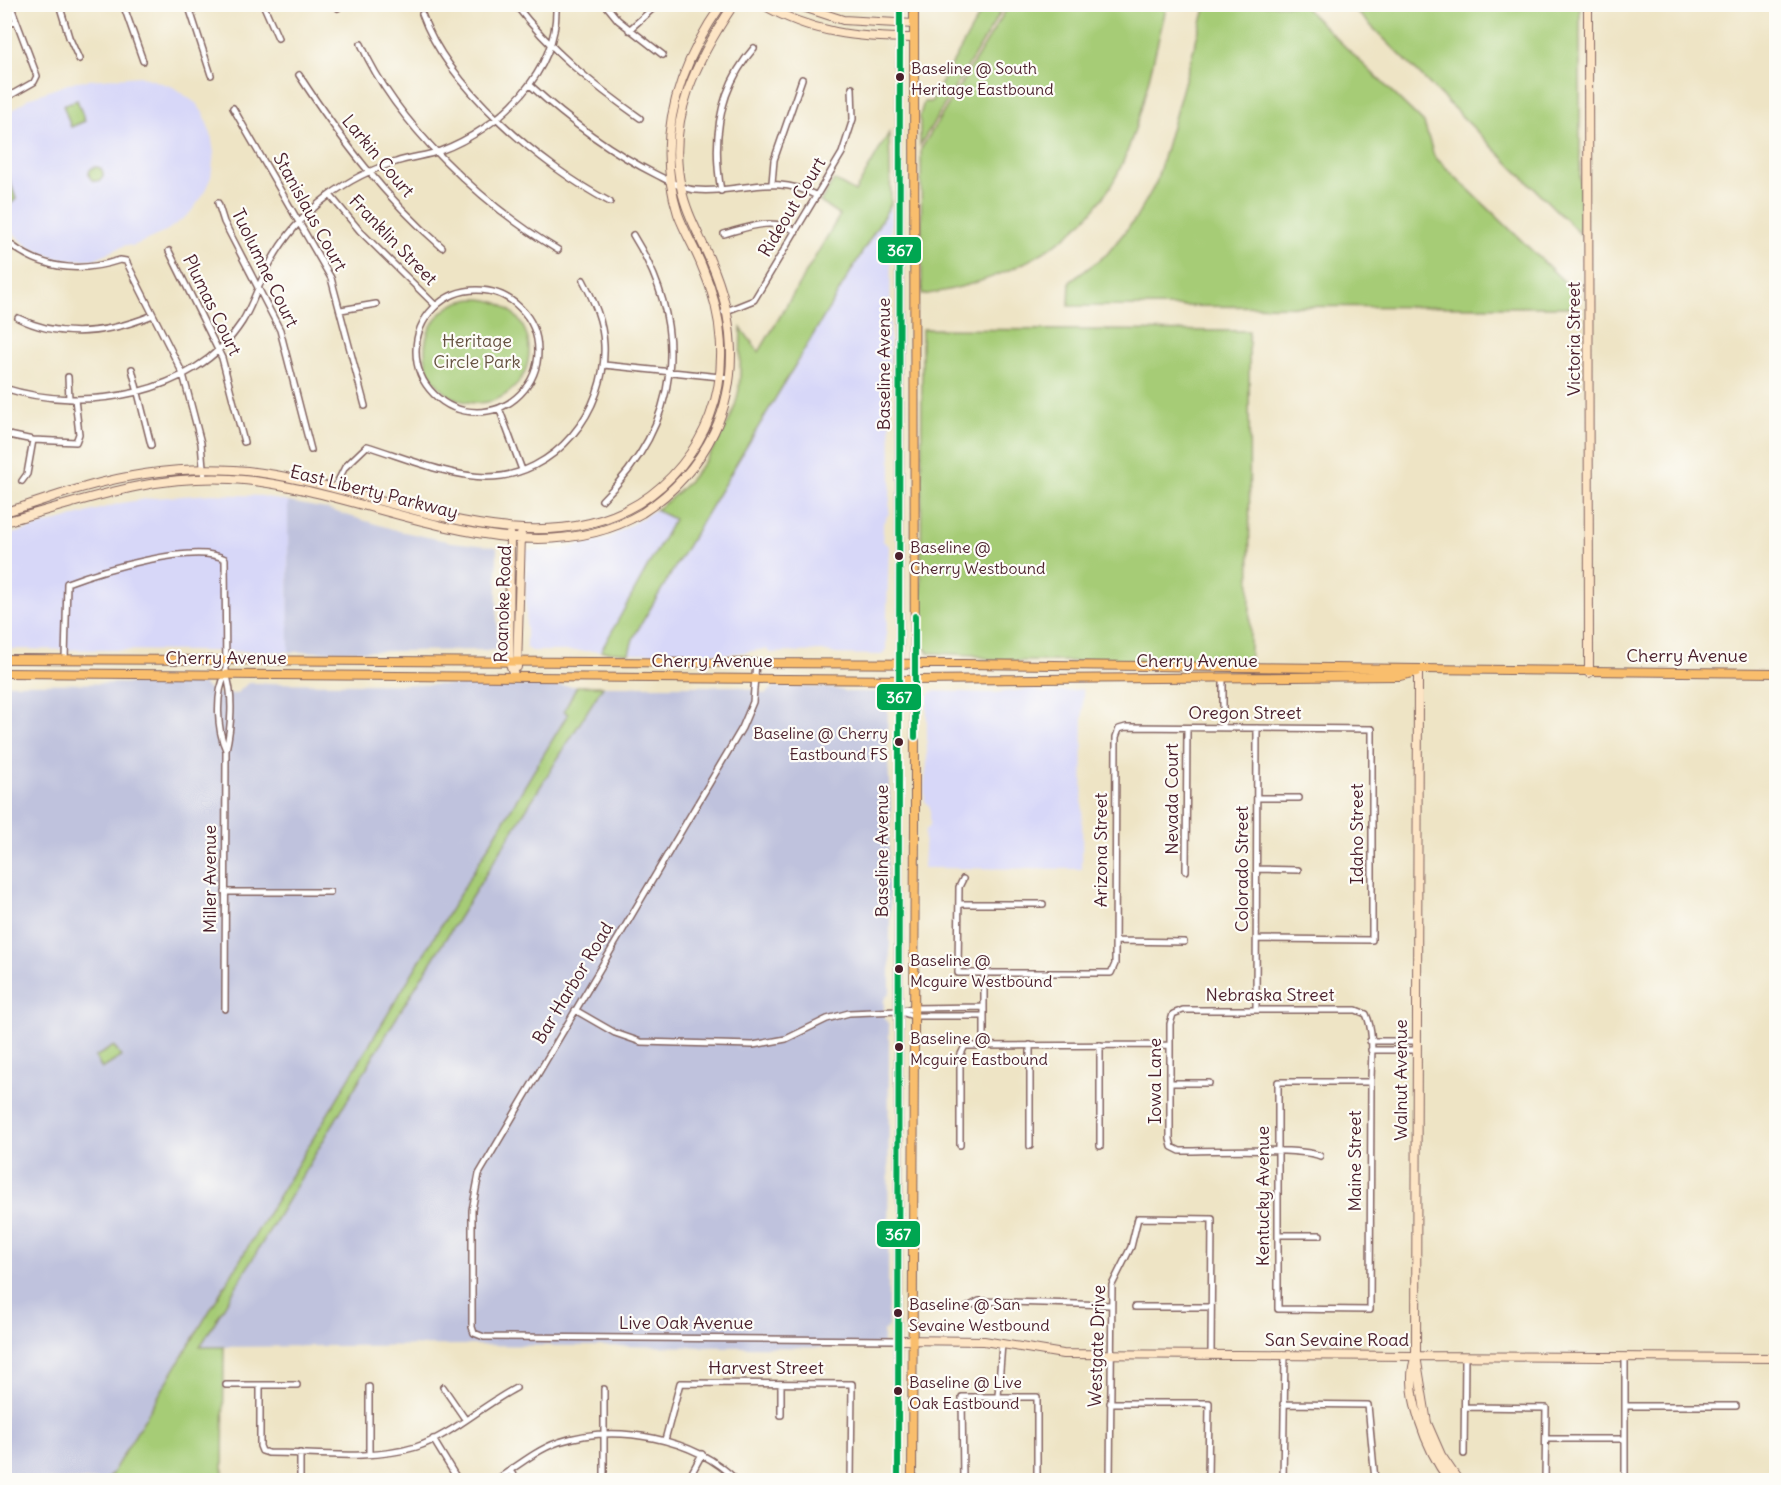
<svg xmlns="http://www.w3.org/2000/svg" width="1781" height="1485" font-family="Delius,sans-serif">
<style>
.built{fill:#d7d7f8}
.industrial{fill:#bfc2dd}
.green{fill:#a6cc76;stroke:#787650;stroke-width:1.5}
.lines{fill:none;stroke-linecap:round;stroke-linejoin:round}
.street-casing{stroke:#836461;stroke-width:8}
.secondary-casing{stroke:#836461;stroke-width:10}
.primary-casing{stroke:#836461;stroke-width:10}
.street{stroke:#fff;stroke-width:5}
.secondary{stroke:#fde5c5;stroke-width:8}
.primary{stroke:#f9be6d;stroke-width:8}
.bus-1-casing{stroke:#fdfcf7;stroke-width:10}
.bus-1{stroke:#00a651;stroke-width:6}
.bus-dot{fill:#4a1f2b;stroke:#fdfcf7;stroke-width:2}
.labels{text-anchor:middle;stroke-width:4.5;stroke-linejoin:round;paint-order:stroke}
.bus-label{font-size:16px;fill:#4a1f2b;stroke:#fdfcf7;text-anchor:start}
.street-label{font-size:18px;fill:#4a1f2b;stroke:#fdfcf7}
.park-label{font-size:18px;fill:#665342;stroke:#fdfcf7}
.line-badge{stroke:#fdfcf7;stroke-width:2}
.badge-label{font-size:16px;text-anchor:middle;font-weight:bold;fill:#fff}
</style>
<rect width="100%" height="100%" fill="#fdfcf7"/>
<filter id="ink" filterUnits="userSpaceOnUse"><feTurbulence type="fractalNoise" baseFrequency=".0167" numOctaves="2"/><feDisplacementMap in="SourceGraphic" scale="12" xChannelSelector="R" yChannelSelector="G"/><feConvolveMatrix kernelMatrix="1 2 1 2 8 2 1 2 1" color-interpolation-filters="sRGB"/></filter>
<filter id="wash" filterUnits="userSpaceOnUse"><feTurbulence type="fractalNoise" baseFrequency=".008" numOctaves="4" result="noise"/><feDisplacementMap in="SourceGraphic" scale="24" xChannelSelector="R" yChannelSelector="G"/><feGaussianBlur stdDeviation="1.35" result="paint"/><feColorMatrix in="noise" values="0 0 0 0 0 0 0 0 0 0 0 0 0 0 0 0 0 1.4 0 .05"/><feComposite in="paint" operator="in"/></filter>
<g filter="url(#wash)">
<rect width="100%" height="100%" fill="#eee4c5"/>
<path class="built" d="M 141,76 L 173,87 L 197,104 L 203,113 L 211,134 L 214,153 L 211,177 L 202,197 L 189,214 L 165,232 L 133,246 L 126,245 L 94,259 L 75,260 L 55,258 L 29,247 L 5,226 L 5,209 L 16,199 L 5,164 L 5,122 L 9,113 L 29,98 L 76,81 Z
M 891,204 L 890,363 L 885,367 L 885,385 L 890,390 L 891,482 L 889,513 L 883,523 L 883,541 L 889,546 L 886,650 L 881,655 L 836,654 L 822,651 L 770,653 L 766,649 L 731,654 L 629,653 L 633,639 L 641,624 Z
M 211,494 L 262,496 L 288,502 L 289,652 L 5,649 L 5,536 L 121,503 L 153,498 Z
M 655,510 L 674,519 L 601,651 L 531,651 L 526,648 L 526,550 L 561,549 L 607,539 Z
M 1033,689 L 1044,693 L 1083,689 L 1082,869 L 923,868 L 925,831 L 930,826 L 930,807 L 925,802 L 924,785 L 927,765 L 927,698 L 932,691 L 994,693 Z"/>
<path class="industrial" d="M 288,502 L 326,509 L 399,531 L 451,542 L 497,547 L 497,650 L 289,652 Z
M 201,683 L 214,693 L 236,694 L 248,683 L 577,686 L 564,711 L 568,714 L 107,1480 L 5,1480 L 4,684 Z
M 603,686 L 738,686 L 765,694 L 775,686 L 833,688 L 847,692 L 883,692 L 888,697 L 887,748 L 891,807 L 887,879 L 890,887 L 890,992 L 884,1000 L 884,1018 L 889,1025 L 888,1326 L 883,1332 L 883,1348 L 465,1345 L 199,1347 L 398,1015 Z"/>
<path class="green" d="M 985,5 L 1005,5 L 920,145 L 920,115 L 924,102 L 931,102 Z
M 1009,5 L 1167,5 C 1153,57 1141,127 1117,175 C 1079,248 998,283 922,295 L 921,149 Z
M 1206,5 L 1302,5 L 1424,123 L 1434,156 L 1576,293 L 1574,307 L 1069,306 L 1070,282 L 1107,254 L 1136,218 L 1156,183 Z
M 1350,5 L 1580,5 L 1580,234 Z
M 77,100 L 85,121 L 71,127 L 63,105 Z
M 889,133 L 891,204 L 641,624 L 633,639 L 629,653 L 601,651 L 674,519 L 655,510 C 691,487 732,432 739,389 C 741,369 740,348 741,328 L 759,352 L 840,215 L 820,202 L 834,180 L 855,192 Z
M 4,164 L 16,199 L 5,209 L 4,209 Z
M89 174a7 7 0 1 1 14 0a7 7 0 1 1-14 0Z
M425 351a52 52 0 1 1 104 0a52 52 0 1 1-104 0Z
M 922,329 L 1249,331 L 1250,662 L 997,661 L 973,655 L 929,653 L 921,644 Z
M 577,686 L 603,686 L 398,1015 L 200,1347 L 224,1347 L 223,1480 L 108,1480 L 568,714 L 564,711 Z
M 114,1046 L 121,1057 L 102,1069 L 95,1057 Z"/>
</g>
<g filter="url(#ink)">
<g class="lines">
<g class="street-casing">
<path id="street" d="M 59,4 L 69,37 L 79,59
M 123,4 L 143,61
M 188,4 L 211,75
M 263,4 L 278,38
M 336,4 L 338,8
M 515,4 C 550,50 593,85 640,118
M 605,4 L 618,20 L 663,55
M 422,14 C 448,87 543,167 610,202
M 4,25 L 15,21
M 629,30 L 658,4
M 361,44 C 396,124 484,206 558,250
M 299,75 C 340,138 385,198 442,247
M 530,85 C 569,121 609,151 657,175 C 669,181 682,189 696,190 C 740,194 773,172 817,196
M 4,99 L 34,82 L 37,76 L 10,4
M 233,108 L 331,278 L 365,406
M 772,183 L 774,160 L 802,79
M 721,191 C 712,139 718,89 754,48
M 330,195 L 360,231 L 436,306
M 218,203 L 224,222 L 280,330 L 311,450
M 724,234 C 749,227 772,217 796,231
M 4,239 C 38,269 77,274 120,260 L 126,261 L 183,374 L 201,443 L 204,479
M 169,251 L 222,358 L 244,442
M416 351a61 61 0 1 1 122 0a61 61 0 1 1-122 0Z
M 341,310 L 376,304
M 724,312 L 754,300 L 842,153 L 853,119 L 852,88
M 18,318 C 62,340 109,333 153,315
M 604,365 L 730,378
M 4,369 L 6,364
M 132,369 L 151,445
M 68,377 L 69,399
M 4,388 C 83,413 194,397 242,322 C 252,306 258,286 267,269 C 281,241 302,216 327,197 C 348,181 371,169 396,162 C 410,157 426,156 440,151 C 499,129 559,72 556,4
M 499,408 L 522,470
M 4,434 L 33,440 L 76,442 L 79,434 L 75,399
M 22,481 L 27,474 L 33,440
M 334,489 L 345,467 L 367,446 C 403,457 450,477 487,477 C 555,477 607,410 604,345 C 603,321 594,301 583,280
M 602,500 C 681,423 691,328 633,235
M 65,659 L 67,583 C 99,571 195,542 225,559 L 226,674 C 234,695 231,728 226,750 L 225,1009
M 756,663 L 753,702 L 742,728 L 479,1174 L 472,1210 L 472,1327 L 474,1333 L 484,1337 L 899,1340
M 1223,728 L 1223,678
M 226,750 C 217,730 215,693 226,674
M 1257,798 L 1299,798
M 1257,869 L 1298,870
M 1186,871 L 1187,728
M 963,879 L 959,887 L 958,973 L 1111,973 L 1115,964 L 1116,737 L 1119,729 L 1126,727 L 1372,729 L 1372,940 L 1257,939
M 225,892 L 330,892
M 959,904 L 1043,904
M 1115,941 L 1184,942
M 984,974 L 984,1045
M 575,1010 L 615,1033 L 641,1042 L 753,1045 L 786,1039 L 827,1019 L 849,1013 L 899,1011 L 913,1008 L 984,1007
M 1256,1010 L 1257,728
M 901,1012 L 913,1016 L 984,1016
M 1370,1041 L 1416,1041
M 1371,1050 L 1416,1050
M 1170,1083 L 1209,1083
M 960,1145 L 960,1056 L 965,1046 L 1170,1045
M 1030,1146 L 1030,1045
M 1100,1146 L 1100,1045
M 1320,1156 C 1303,1147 1205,1151 1180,1151 L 1172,1147 L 1170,1139 L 1170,1024 L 1173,1014 L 1183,1010 L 1356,1010 L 1366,1014 C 1375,1033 1371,1061 1371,1082 L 1370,1310 L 1278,1309 L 1278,1082 L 1371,1082
M 1278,1235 L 1320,1235
M 1135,1307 L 1211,1307
M 966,1308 L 979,1301 L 1111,1305
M 781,1384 L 781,1415
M 226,1385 L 297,1385
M 260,1385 L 260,1446 L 262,1451 L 268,1453 C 315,1453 370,1461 416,1447 C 450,1436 483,1405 516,1388
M 369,1387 L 369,1453
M 443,1387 L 465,1419
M 604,1389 L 604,1480
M 998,1396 L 1002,1344
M 1110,1403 L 1209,1403 L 1208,1480
M 1283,1404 L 1368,1405 L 1375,1480
M 1625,1406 L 1736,1406
M 1465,1407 L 1546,1408 L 1545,1480
M 433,1439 L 458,1480
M 1546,1439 L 1625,1439
M 665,1440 L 680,1383 L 852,1384 L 851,1480
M 1464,1454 L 1465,1356
M 510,1471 L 517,1480
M 300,1480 L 300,1453
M 496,1480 C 516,1467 536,1450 559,1442 C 616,1423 695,1438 736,1480
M 688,1480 L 702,1454
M 963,1480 L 962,1397 L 1037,1397 L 1037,1480
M 1110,1480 L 1112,1285 L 1131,1247 L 1138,1218 L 1212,1219 L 1211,1354
M 1283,1480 L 1285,1355
M 1625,1480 L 1625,1358"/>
</g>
<g class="secondary-casing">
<path id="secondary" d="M 762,4 C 810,33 859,38 914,38
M 794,4 L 843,20 L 914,24
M 1588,4 L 1589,673
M 4,512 C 32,505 58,494 85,487 C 133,473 184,467 234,470 C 361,477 519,575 639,503 C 671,483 697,451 710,416 C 728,369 723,314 703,269 C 696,250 685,233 678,214 C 654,138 678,67 722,4
M 4,522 C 84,501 146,475 231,479 C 360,485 520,585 642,513 C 673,493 698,465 714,432 C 740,378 734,314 710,260 C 700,236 686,213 681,187 C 666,119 697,59 734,4
M 510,534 L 509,661 L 514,675
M 517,667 L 521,535
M 1418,671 L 1416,1356 L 1427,1423 L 1441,1455 L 1458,1480
M 899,1340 L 984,1341 L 1063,1354 L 1776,1358
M 1416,1356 C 1402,1391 1428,1452 1449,1480"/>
</g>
<g class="primary-casing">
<path id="primary" d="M 4,659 L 963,664 L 1776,673
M 4,673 L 915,680 L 1400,676 L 1416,672
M 898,1480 L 900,4
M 912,1480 L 915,818 L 914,4"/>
</g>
<use href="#street" class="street"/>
<use href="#secondary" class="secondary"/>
<use href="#primary" class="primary"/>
<g class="bus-1-casing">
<path id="bus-1" d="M 915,616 L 915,737
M 898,1480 L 900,4"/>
</g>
<use href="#bus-1" class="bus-1"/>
</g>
</g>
<g class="bus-dot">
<circle cx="900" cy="77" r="5"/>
<circle cx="899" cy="556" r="5"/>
<circle cx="899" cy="742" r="5"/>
<circle cx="899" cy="969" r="5"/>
<circle cx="899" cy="1047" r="5"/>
<circle cx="898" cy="1313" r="5"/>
<circle cx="898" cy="1391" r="5"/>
</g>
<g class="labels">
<g class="bus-label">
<text x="911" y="74">Baseline @ South<tspan x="911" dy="21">Heritage Eastbound</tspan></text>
<text x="910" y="553">Baseline @<tspan x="910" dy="21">Cherry Westbound</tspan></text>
<text x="888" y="739" text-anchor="end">Baseline @ Cherry<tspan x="888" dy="21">Eastbound FS</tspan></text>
<text x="910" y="966">Baseline @<tspan x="910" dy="21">Mcguire Westbound</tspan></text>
<text x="910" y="1044">Baseline @<tspan x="910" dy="21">Mcguire Eastbound</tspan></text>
<text x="909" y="1310">Baseline @ San<tspan x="909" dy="21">Sevaine Westbound</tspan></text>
<text x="909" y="1388">Baseline @ Live<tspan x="909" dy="21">Oak Eastbound</tspan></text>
</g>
<g class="street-label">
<text transform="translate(378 156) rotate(50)" y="6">Larkin Court</text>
<text transform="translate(792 207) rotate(-59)" y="6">Rideout Court</text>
<text transform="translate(310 212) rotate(61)" y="6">Stanislaus Court</text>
<text transform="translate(393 240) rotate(46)" y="6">Franklin Street</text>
<text transform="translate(265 268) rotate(64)" y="6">Tuolumne Court</text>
<text transform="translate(212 305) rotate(64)" y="6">Plumas Court</text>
<text transform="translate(1574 339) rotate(-90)" y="6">Victoria Street</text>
<text transform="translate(884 364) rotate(-90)" y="6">Baseline Avenue</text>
<text transform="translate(374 492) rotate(14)" y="6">East Liberty Parkway</text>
<text transform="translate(503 604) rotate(-88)" y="6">Roanoke Road</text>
<text x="1687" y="662">Cherry Avenue</text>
<text x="226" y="664">Cherry Avenue</text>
<text x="712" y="667">Cherry Avenue</text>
<text x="1197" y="667">Cherry Avenue</text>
<text x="1245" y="719">Oregon Street</text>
<text transform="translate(1172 799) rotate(-90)" y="6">Nevada Court</text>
<text transform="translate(1357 834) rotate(-90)" y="6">Idaho Street</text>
<text transform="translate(1101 850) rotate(-90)" y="6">Arizona Street</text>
<text transform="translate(882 851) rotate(-90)" y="6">Baseline Avenue</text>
<text transform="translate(1242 869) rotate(-90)" y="6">Colorado Street</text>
<text transform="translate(210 879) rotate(-90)" y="6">Miller Avenue</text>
<text transform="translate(573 983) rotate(-59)" y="6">Bar Harbor Road</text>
<text x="1270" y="1001">Nebraska Street</text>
<text transform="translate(1401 1080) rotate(-90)" y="6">Walnut Avenue</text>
<text transform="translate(1155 1081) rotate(-90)" y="6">Iowa Lane</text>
<text transform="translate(1355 1161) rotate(-90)" y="6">Maine Street</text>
<text transform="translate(1263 1196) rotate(-90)" y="6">Kentucky Avenue</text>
<text x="686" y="1329">Live Oak Avenue</text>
<text x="1337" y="1346">San Sevaine Road</text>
<text transform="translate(1097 1346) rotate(-88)" y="6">Westgate Drive</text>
<text x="766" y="1374">Harvest Street</text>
</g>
<g class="park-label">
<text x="477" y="347">Heritage<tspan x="477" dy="21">Circle Park</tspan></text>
</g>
</g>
<g class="line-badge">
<rect x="877" y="236" width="45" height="28" rx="6" fill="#00a651"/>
<rect x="876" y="683" width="46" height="28" rx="6" fill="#00a651"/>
<rect x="876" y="1220" width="45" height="28" rx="6" fill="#00a651"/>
</g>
<g class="badge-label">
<text x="900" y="256">367</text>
<text x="899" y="703">367</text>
<text x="898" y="1240">367</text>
</g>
<rect width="1781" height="1485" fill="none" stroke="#fdfcf7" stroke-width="24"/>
</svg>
